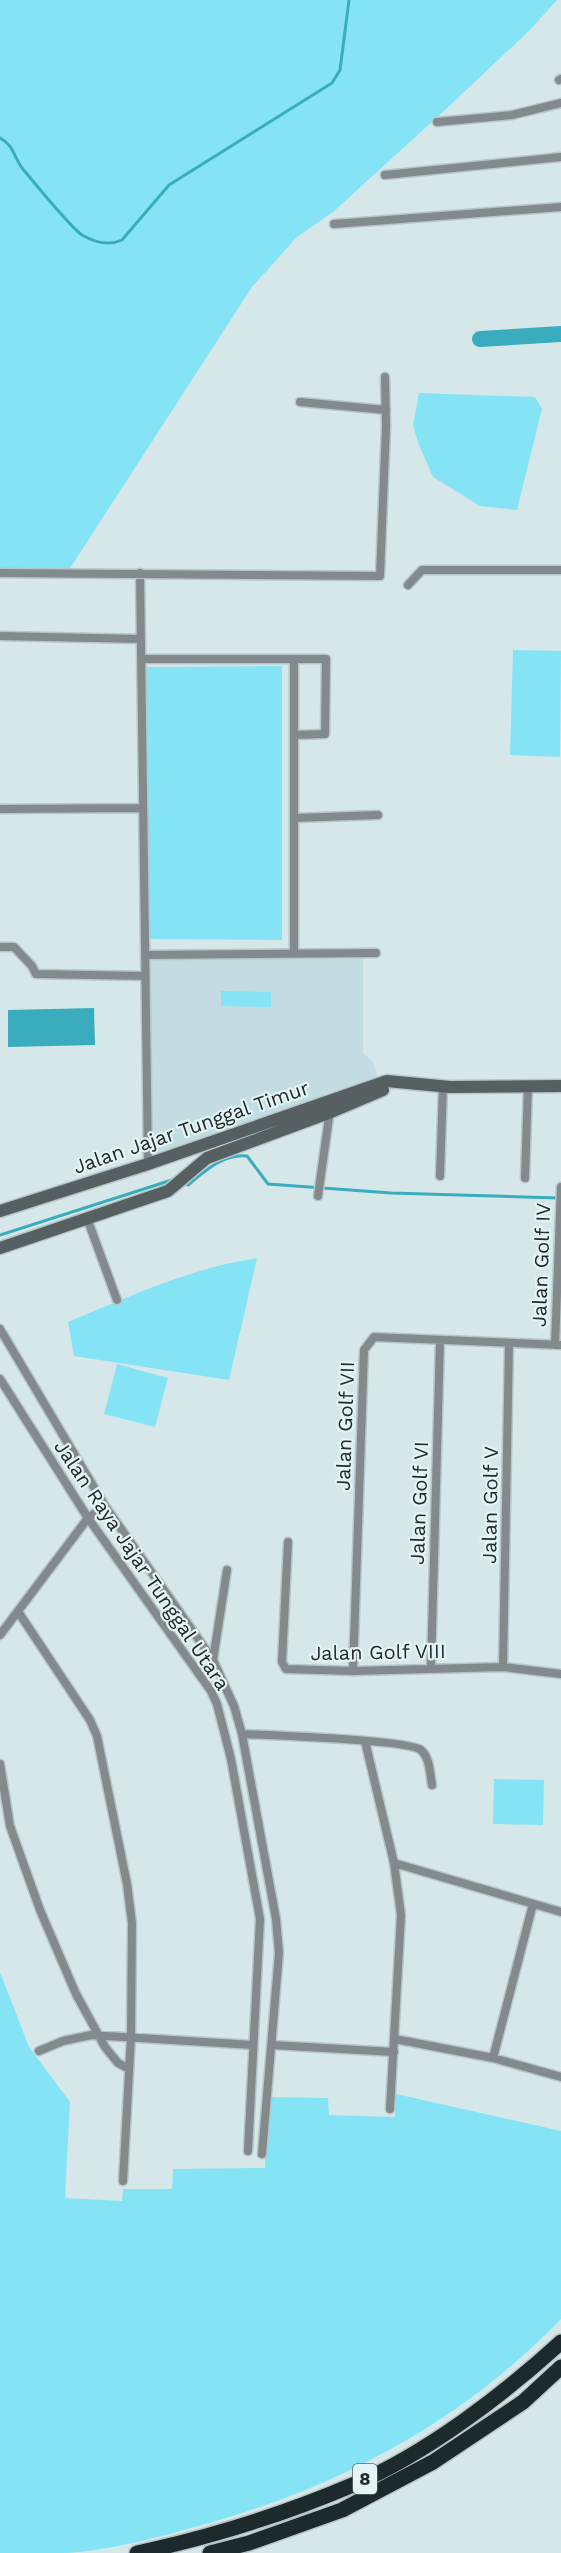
<svg xmlns="http://www.w3.org/2000/svg" width="561" height="2553" font-family="'Work Sans',sans-serif">
<style>
.built{fill:#c2dce1}
.green{fill:#84e4f5}
.water{fill:#39acbe}
.lines{fill:none;stroke-linecap:round;stroke-linejoin:round}
.stream{stroke:#39acbe;stroke-width:3}
.river{stroke:#39acbe;stroke-width:16}
.minor-casing{stroke:#b6c5c7;stroke-width:11}
.secondary-casing{stroke:#b6c5c7;stroke-width:15}
.motorway-casing{stroke:#b6c5c7;stroke-width:18}
.minor{stroke:#838a8b;stroke-width:8}
.secondary{stroke:#566061;stroke-width:12}
.motorway{stroke:#1d2a2c;stroke-width:15}
.labels{text-anchor:middle;stroke-width:4.5;stroke-linejoin:round;paint-order:stroke}
.shield{fill:#e3f4f7;stroke:#5d6668;stroke-width:1.5}
.shield-label{font-size:18px;font-weight:bold;fill:#23292a}
.street-label{font-size:20px;fill:#23292a;stroke:#e3f4f7}
</style>
<rect width="100%" height="100%" fill="#d6e7ea"/>
<path class="built" d="M 141,958 L 363,959 L 363,1053 L 373,1062 L 378,1078 L 148,1158 Z"/>
<path class="green" d="M 0,0 L 557,0 L 530,30 L 445,110 L 333,212 L 297,237 L 252,287 L 67,573 L 0,573 Z
M 419,393 L 535,397 L 542,409 L 517,510 L 480,506 L 433,477 L 419,445 L 413,425 Z
M 513,650 L 561,651 L 560,757 L 510,755 Z
M 282,666 L 282,940 L 150,939 L 145,667 Z
M 221,991 L 271,992 L 271,1007 L 221,1006 Z
M 257,1258 L 229,1380 L 74,1356 L 68,1322 C 129,1297 190,1268 257,1258 Z
M 117,1364 L 168,1378 L 155,1427 L 104,1414 Z
M 494,1779 L 544,1780 L 543,1825 L 493,1824 Z
M 0,1972 L 29,2047 L 70,2102 L 65,2198 L 122,2201 L 123,2189 L 172,2189 L 173,2169 L 265,2168 L 268,2097 L 328,2098 L 329,2115 L 395,2117 L 396,2094 L 561,2131 L 561,2319 C 457,2427 325,2494 180,2531 C 144,2541 106,2550 68,2553 C 46,2553 23,2553 0,2553 Z"/>
<path class="water" d="M 94,1008 L 95,1045 L 8,1047 L 8,1010 Z"/>
<g class="lines">
<path class="stream" d="M 0,138 C 13,144 14,157 22,168 C 32,180 71,228 82,235 C 94,242 109,246 122,240 L 169,185 L 332,83 L 340,70 L 349,0
M 184,1183 L 188,1185 C 206,1170 223,1154 247,1156 L 268,1184 L 391,1193 L 559,1198
M 0,1235 L 175,1179"/>
<path class="river" d="M 480,339 L 561,334"/>
<g class="minor-casing">
<path id="minor" d="M 559,80 L 561,79
M 437,122 L 512,115 L 561,103
M 385,175 L 561,157
M 334,224 L 561,207
M 300,402 L 386,410
M 0,573 L 380,576 L 386,427 L 385,377
M 140,573 L 148,1164
M 408,585 L 422,570 L 561,570
M 0,636 L 141,639
M 141,659 L 326,659 L 325,734 L 294,735
M 294,659 L 294,953
M 0,809 L 143,808
M 294,818 L 378,815
M 0,947 L 14,947 L 32,966 L 36,974 L 145,976
M 145,955 L 376,953
M 440,1176 L 443,1086
M 525,1178 L 528,1086
M 318,1196 L 330,1110
M 87,1218 L 117,1300
M 0,1329 L 105,1506 L 213,1660 L 234,1706 L 242,1734 L 276,1919 L 279,1953 L 262,2154
M 555,1345 L 561,1187
M 0,1379 L 88,1518 L 211,1691 L 217,1704 L 231,1759 L 260,1919 L 248,2151
M 288,1542 L 282,1662 L 286,1669 L 353,1671 L 503,1667 L 561,1674
M 19,1613 L 90,1720 L 97,1736 L 127,1884 L 132,1923 L 131,2037 L 123,2181
M 0,1635 L 88,1518 L 105,1506
M 213,1660 L 227,1570
M 503,1667 L 509,1344
M 431,1668 L 440,1340
M 353,1671 L 364,1350 L 374,1337 L 561,1345
M 242,1734 C 267,1735 410,1740 421,1750 C 430,1758 430,1774 432,1785
M 365,1741 L 394,1863 L 401,1915 L 390,2109
M 0,1764 L 10,1826 L 40,1910 L 76,1994 L 105,2047 L 118,2063 L 129,2069
M 394,1863 L 561,1912
M 395,2039 L 493,2058 L 561,2077
M 272,2045 L 394,2052
M 39,2051 L 63,2041 L 91,2035 L 253,2045
M 493,2058 L 533,1904"/>
</g>
<g class="secondary-casing">
<path id="secondary" d="M 0,1211 L 148,1164 L 387,1081 L 450,1087 L 561,1086
M 0,1248 L 168,1191 L 207,1158 L 331,1112 L 383,1090"/>
</g>
<g class="motorway-casing">
<path id="motorway" d="M 137,2553 C 211,2537 285,2514 355,2484 C 427,2453 503,2395 561,2342
M 210,2553 L 249,2543 L 342,2510 L 433,2462 L 523,2402 L 561,2367"/>
</g>
<use href="#minor" class="minor"/>
<use href="#secondary" class="secondary"/>
<use href="#motorway" class="motorway"/>
</g>
<g class="labels">
<rect class="shield" x="353" y="2464" width="24" height="30" rx="4.5"/>
<g class="shield-label">
<text x="365" y="2485">8</text>
</g>
<g class="street-label">
<text transform="translate(191 1127) rotate(-19)" y="7">Jalan Jajar Tunggal Timur</text>
<text transform="translate(541 1265) rotate(-88)" y="7">Jalan Golf IV</text>
<text transform="translate(345 1426) rotate(-88)" y="7">Jalan Golf VII</text>
<text transform="translate(419 1503) rotate(-88)" y="7">Jalan Golf VI</text>
<text transform="translate(490 1505) rotate(-89)" y="7">Jalan Golf V</text>
<text transform="translate(142 1565) rotate(56)" y="7">Jalan Raya Jajar Tunggal Utara</text>
<text transform="translate(378 1652) rotate(-1)" y="7">Jalan Golf VIII</text>
</g>
</g>
</svg>
